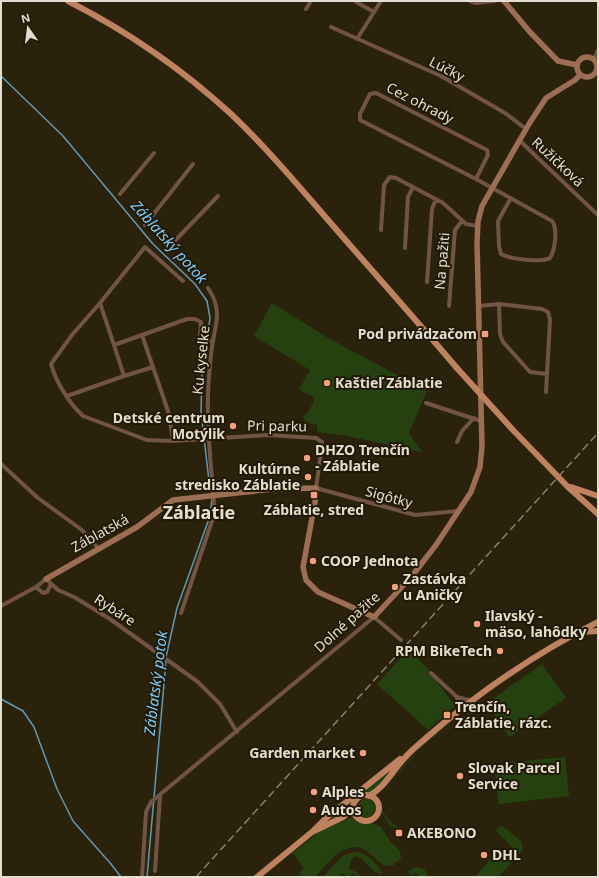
<svg xmlns="http://www.w3.org/2000/svg" width="599" height="878" font-family="'Noto Sans',sans-serif">
<style>
.green{fill:#264110}
.lines{fill:none;stroke-linecap:round;stroke-linejoin:round}
.stream{stroke:#6198b4;stroke-width:1.5}
.street{stroke:#715444;stroke-width:4}
.secondary{stroke:#9d6e54;stroke-width:5.5}
.primary{stroke:#bf8261;stroke-width:6}
.rail{stroke:#88816f;stroke-width:1.5;stroke-dasharray:8 4;stroke-linecap:butt}
.primary-bridge{stroke:#bf8261;stroke-width:6}
.poi-dot{fill:#f2a17e;stroke:#221904;stroke-width:1.5}
.labels{text-anchor:middle;stroke-width:4;stroke-linejoin:round;paint-order:stroke}
.street-label{font-size:14px;fill:#e4ded1;stroke:#221904}
.poi-label{font-size:14px;font-weight:bold;fill:#e4ded1;stroke:#221904;text-anchor:start}
.water-label{font-size:15px;font-style:italic;fill:#7acbfe;stroke:#221904}
.district-label{font-size:18px;font-weight:bold;fill:#e4ded1;stroke:#221904}
</style>
<rect width="100%" height="100%" fill="#2b220c"/>
<path class="green" d="M 272,303 L 330,339 L 427,391 L 409,433 L 422,452 L 342,435 L 317,432 L 317,425 L 305,423 L 303,414 L 306,415 L 312,405 L 313,405 L 314,397 L 299,390 L 310,370 L 254,336 Z
M 409,649 L 427,668 L 455,706 L 428,730 L 377,684 Z
M 542,664 L 566,698 L 509,737 L 487,703 Z
M 471,706 L 420,748 C 409,765 371,792 385,815 C 389,821 396,826 401,830 C 395,829 388,825 385,818 C 371,796 403,765 418,751 L 418,748 Z
M 565,757 L 569,796 L 499,804 L 494,764 Z
M 392,767 L 380,786 L 369,794 L 363,794 L 356,798 L 351,807 L 342,814 L 330,819 Z
M357 808a9 9 0 1 1 18 0a9 9 0 1 1-18 0Z
M 350,818 L 364,823 L 373,823 L 381,827 L 389,840 L 400,851 L 401,857 L 400,860 L 394,863 L 394,865 C 375,872 369,835 342,851 C 332,857 323,869 315,877 L 303,877 L 299,873 L 304,868 L 293,853 L 320,831 Z
M 502,826 L 521,841 L 523,850 L 498,877 L 475,877 L 495,854 L 504,862 L 514,852 L 513,848 L 496,831 L 497,828 Z
M 354,852 C 367,852 377,863 382,874 C 371,874 366,859 356,856 L 351,860 L 349,868 L 360,875 L 359,877 L 353,873 L 349,877 L 342,873 L 338,877 L 323,877 L 342,856 Z
M 416,867 L 424,869 L 429,877 L 420,877 L 416,873 L 410,876 L 408,871 Z"/>
<g class="lines">
<path class="stream" d="M 1,76 L 63,136 L 153,244 L 195,284 L 207,301 L 210,318 L 202,375 L 201,411 L 210,490
M 166,657 L 177,608 L 210,516 L 212,498
M 1,699 L 23,711 L 34,727 L 57,789 L 73,821 L 111,864 L 121,877
M 147,877 L 166,661"/>
<path class="street" d="M 470,1 L 476,3 L 495,1
M 356,2 L 374,12
M 306,9 L 311,1
M 331,27 L 441,76 L 505,113 L 526,129
M 357,39 L 381,1
M 594,59 L 598,50
M 520,141 L 598,215
M 476,179 L 488,155 L 487,150 L 376,93 L 370,94 L 360,114 L 360,120 L 476,179 L 552,221 C 558,229 555,250 550,258 C 541,263 510,259 501,254 L 499,246 L 498,221 L 511,198
M 120,194 L 154,153
M 145,225 L 193,164
M 381,230 L 384,185 L 390,177 L 396,178 L 443,203 L 466,224 L 477,226
M 405,248 L 408,197 L 413,187
M 167,249 L 218,196
M 183,281 L 145,247 L 100,303 L 114,345 L 187,319 L 195,319 L 201,322 L 200,337 L 213,342
M 427,282 L 432,209 L 436,199
M 100,303 L 72,335 L 51,364 C 56,382 69,403 83,416 L 147,440 L 173,441 L 268,435 L 316,438 L 322,442 L 322,446 L 316,488 L 415,515 L 458,511
M 499,304 L 500,334 L 503,342 L 530,372 L 547,374
M 449,306 L 455,230 L 462,221
M 479,306 L 499,304 L 542,309 L 548,312 L 550,320 L 546,392
M 142,335 L 169,414 L 173,441
M 114,345 L 124,376 L 153,367
M 67,396 L 124,376
M 426,403 L 481,421
M 457,442 L 462,431 L 474,418
M 1,464 L 38,498 L 82,530 L 98,548
M 36,587 L 43,593 L 47,592 L 51,584
M 1,606 L 36,587 L 46,579 L 58,590 L 74,597 L 110,619 L 198,682 L 220,704 L 237,732
M 181,613 L 213,518 C 216,497 211,476 210,455 C 207,422 207,388 211,355 C 213,328 225,313 208,288
M 431,673 L 457,697 L 472,701
M 457,697 L 460,710
M 155,871 L 160,796
M 142,877 L 146,812 L 151,802 L 374,617 L 401,640"/>
<path class="secondary" d="M 504,1 L 529,31 L 558,61 L 577,65
M577 67a10 10 0 1 1 20 0a10 10 0 1 1-20 0Z
M 46,579 L 137,527 L 173,500 L 273,489 L 316,488 L 315,502 L 303,567 L 306,580 L 318,592 L 374,617 L 412,576 L 436,545 L 471,492 L 480,467 L 482,446 L 477,243 L 478,221 L 482,206 L 529,124 L 546,98 L 575,80 L 580,75"/>
<path class="primary" d="M 68,1 C 127,31 182,69 231,114 C 268,149 301,189 335,228 C 375,274 416,320 456,367
M 568,487 L 598,514
M 571,487 L 598,496
M 580,632 L 598,631
M353 808a13 13 0 1 1 26 0a13 13 0 1 1-26 0Z
M 369,796 C 384,788 391,773 402,761 C 409,752 418,745 426,738 C 479,692 536,653 598,622
M 312,832 L 325,819 L 400,759
M 257,877 L 312,832 L 343,817 L 353,808"/>
<path class="rail" d="M 196,877 L 598,433"/>
<path class="primary-bridge" d="M 456,367 L 512,429 L 568,487"/>
</g>
<g class="poi-dot">
<rect x="481" y="330" width="8" height="8" rx="2"/>
<circle cx="327" cy="383" r="4"/>
<circle cx="233" cy="426" r="4"/>
<circle cx="307" cy="458" r="4"/>
<circle cx="308" cy="477" r="4"/>
<rect x="310" y="491" width="8" height="8" rx="2"/>
<circle cx="313" cy="561" r="4"/>
<circle cx="395" cy="587" r="4"/>
<circle cx="477" cy="624" r="4"/>
<circle cx="500" cy="651" r="4"/>
<rect x="443" y="711" width="8" height="8" rx="2"/>
<circle cx="363" cy="753" r="4"/>
<circle cx="460" cy="776" r="4"/>
<circle cx="314" cy="792" r="4"/>
<circle cx="313" cy="810" r="4"/>
<rect x="395" y="829" width="8" height="8" rx="2"/>
<circle cx="484" cy="855" r="4"/>
</g>
<g class="labels">
<g class="street-label">
<text transform="translate(447 69) rotate(27)" y="5">Lúčky</text>
<text transform="translate(420 103) rotate(27)" y="5">Cez ohrady</text>
<text transform="translate(558 162) rotate(43)" y="5">Ružičková</text>
<text transform="translate(442 261) rotate(-85)" y="5">Na pažiti</text>
<text transform="translate(201 360) rotate(-84)" y="5">Ku kyselke</text>
<text transform="translate(277 426) rotate(1)" y="5">Pri parku</text>
<text transform="translate(389 497) rotate(15)" y="5">Sigôtky</text>
<text transform="translate(100 533) rotate(-29)" y="5">Záblatská</text>
<text transform="translate(115 610) rotate(33)" y="5">Rybáre</text>
<text transform="translate(347 622) rotate(-42)" y="5">Dolné pažite</text>
</g>
<g class="poi-label">
<text x="477" y="339" text-anchor="end">Pod privádzačom</text>
<text x="335" y="388">Kaštieľ Záblatie</text>
<text x="225" y="423" text-anchor="end">Detské centrum<tspan x="225" dy="16">Motýlik</tspan></text>
<text x="315" y="455">DHZO Trenčín<tspan x="315" dy="16">- Záblatie</tspan></text>
<text x="300" y="474" text-anchor="end">Kultúrne<tspan x="300" dy="16">stredisko Záblatie</tspan></text>
<text x="314" y="515" text-anchor="middle">Záblatie, stred</text>
<text x="321" y="566">COOP Jednota</text>
<text x="403" y="584">Zastávka<tspan x="403" dy="16">u Aničky</tspan></text>
<text x="485" y="621">Ilavský -<tspan x="485" dy="16">mäso, lahôdky</tspan></text>
<text x="492" y="656" text-anchor="end">RPM BikeTech</text>
<text x="455" y="712">Trenčín,<tspan x="455" dy="16">Záblatie, rázc.</tspan></text>
<text x="355" y="758" text-anchor="end">Garden market</text>
<text x="468" y="773">Slovak Parcel<tspan x="468" dy="16">Service</tspan></text>
<text x="322" y="797">Alples</text>
<text x="321" y="815">Autos</text>
<text x="407" y="838">AKEBONO</text>
<text x="492" y="860">DHL</text>
</g>
<g class="water-label">
<text transform="translate(169 242) rotate(48)" y="5">Záblatský potok</text>
<text transform="translate(156 683) rotate(-83)" y="5">Záblatský potok</text>
</g>
<g class="district-label">
<text x="199" y="519">Záblatie</text>
</g>
</g>
<rect width="599" height="878" fill="none" stroke="#e4ded1" stroke-width="4"/>
<g transform="translate(28 28) rotate(346)" stroke="#221904" stroke-width="3" paint-order="stroke">
<path d="M0-3L7 15L0 10L-7 15Z" fill="#e4ded1"/>
<text y="-6" font-size="11" font-weight="bold" text-anchor="middle" fill="#e4ded1">N</text>
</g>
</svg>
